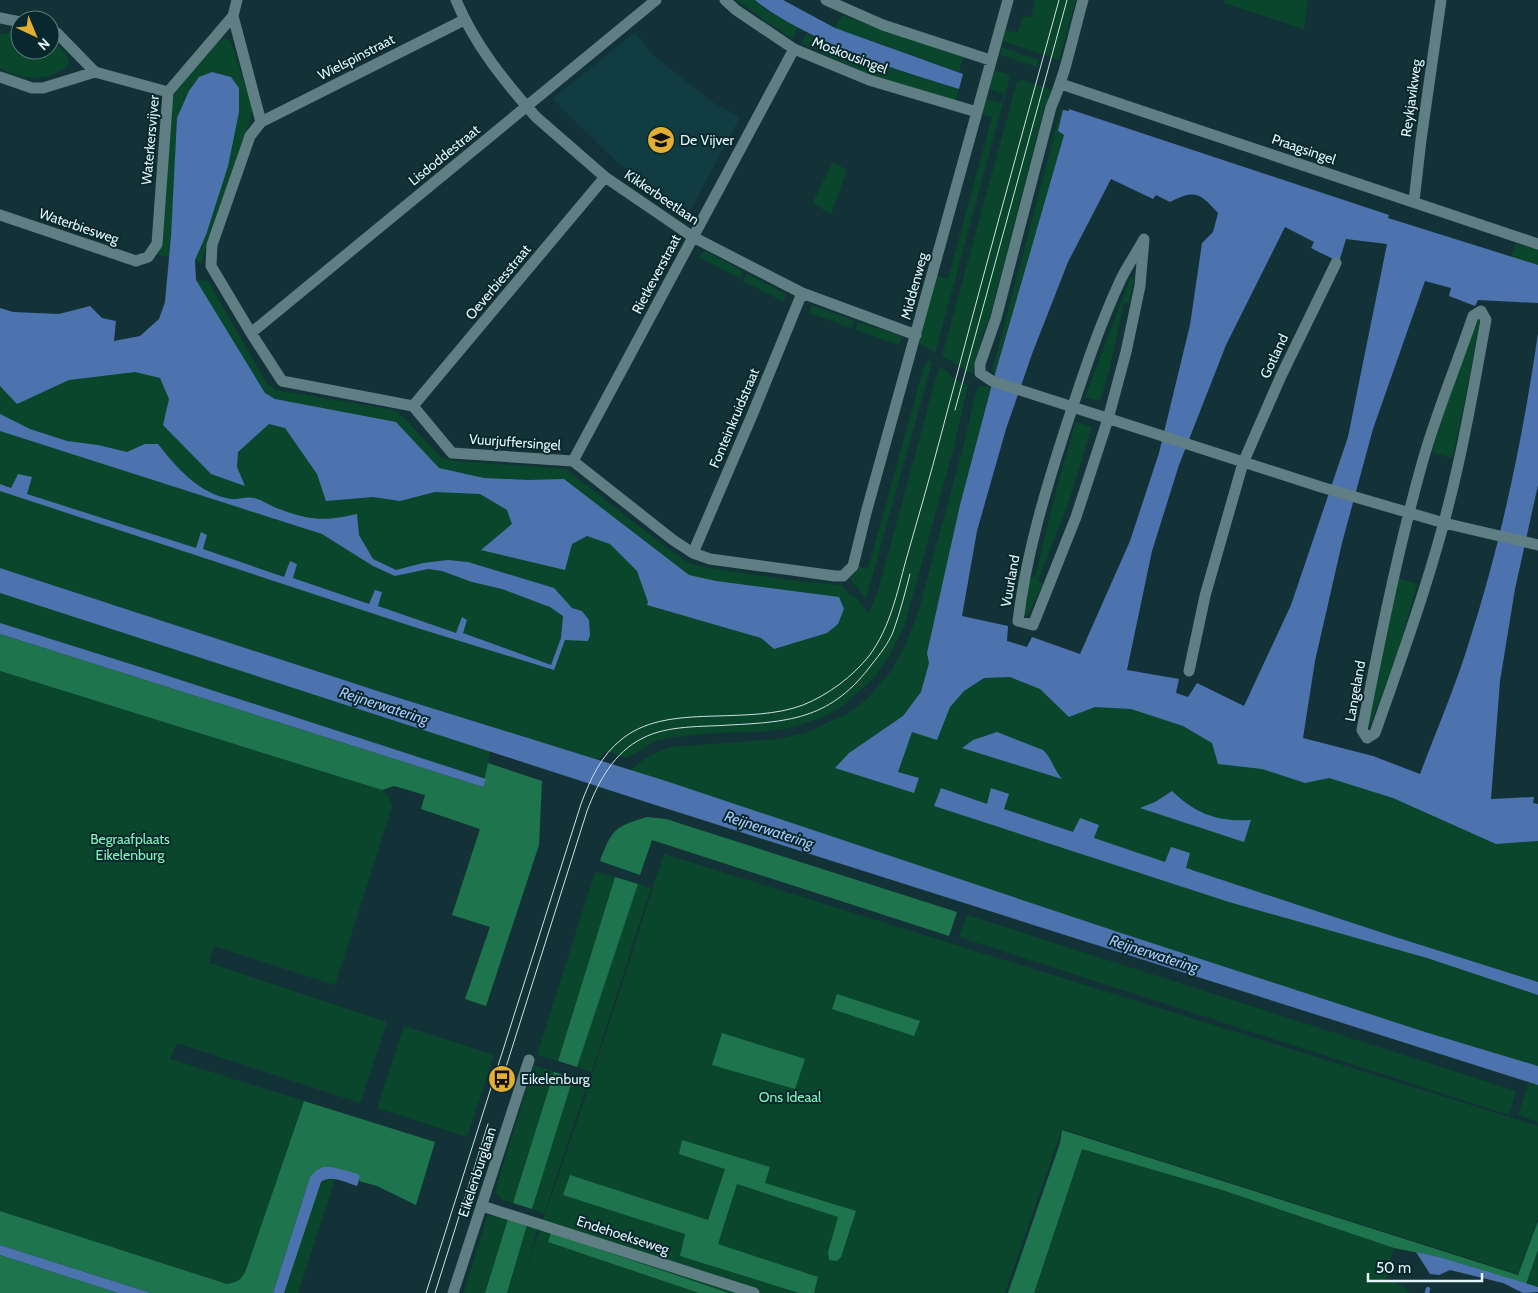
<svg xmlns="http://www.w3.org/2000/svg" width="1538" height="1293" font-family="Cabin,sans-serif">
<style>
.built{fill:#103c42}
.green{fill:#0a462b}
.forest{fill:#1e744c}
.water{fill:#4c73ae;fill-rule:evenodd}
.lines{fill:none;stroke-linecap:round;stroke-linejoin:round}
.stream{stroke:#4c73ae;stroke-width:4.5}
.minor{stroke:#5f7f84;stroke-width:11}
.tram{stroke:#cee1e5;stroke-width:1}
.labels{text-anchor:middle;stroke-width:4;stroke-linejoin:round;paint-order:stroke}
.street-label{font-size:14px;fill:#e3f5f8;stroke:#08282d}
.poi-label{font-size:14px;fill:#e3f5f8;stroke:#08282d;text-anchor:start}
.park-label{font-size:14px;fill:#85f3b8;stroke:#08282d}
.water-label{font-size:15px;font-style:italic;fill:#a9cafc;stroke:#08282d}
</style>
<rect width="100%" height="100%" fill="#133237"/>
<path class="built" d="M 635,32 L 654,56 L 714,103 L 740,117 L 688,215 L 617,162 L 552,99 Z"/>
<path class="green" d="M 736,0 L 755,0 L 768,11 L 798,27 L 792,39 Z
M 1035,0 L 1076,0 L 1059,60 L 1003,41 L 1006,30 L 1018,33 L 1023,16 L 1031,18 Z
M 1225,0 L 1308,0 L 1304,29 L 1224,3 Z
M 842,15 L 963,57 L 959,72 L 835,28 Z
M 14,32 L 20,34 L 20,50 L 50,50 L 50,42 C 60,47 68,52 69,63 C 55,83 19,80 0,68 L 0,34 Z
M 807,33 C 855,59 907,73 959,89 L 955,102 L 880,80 L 801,43 Z
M 226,38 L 231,42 L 251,103 L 252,111 L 249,123 L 201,263 L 195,260 L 206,235 L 177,118 L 175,177 L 169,257 L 156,255 L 162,244 L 172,100 L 178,86 L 220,39 Z
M 1001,47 L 1039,60 L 1037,67 L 1000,55 Z
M 997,71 L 1009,75 L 1010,77 L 935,353 L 919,343 L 937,276 L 948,279 L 992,117 L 982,114 L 986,99 L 1002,103 L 1004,94 L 989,89 L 994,72 Z
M 1023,80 L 1047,88 L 1051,91 L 1045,105 L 990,317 L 982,337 L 972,374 L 942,356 L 1017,82 Z
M 1061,109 L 1063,110 L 1058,131 L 1064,135 L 995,374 L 992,372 Z
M 833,162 L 847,170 L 831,214 L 822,209 L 813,202 Z
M 1516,243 L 1538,250 L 1538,267 L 1511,258 Z
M 705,251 L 743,271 L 740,278 L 699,257 Z
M 747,274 L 786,294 L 784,302 L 743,281 Z
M 1135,276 L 1129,303 L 1124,303 L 1109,371 L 1100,401 L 1085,397 L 1130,279 Z
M 166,280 L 208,281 L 267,384 L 277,390 L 394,410 L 403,417 L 441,457 L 455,461 L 566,469 L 655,539 L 690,564 L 715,569 L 805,582 L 841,585 L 852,597 L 854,595 L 868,613 L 877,594 L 882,576 L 939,367 L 947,371 L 952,378 L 968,385 L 954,447 L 904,627 L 888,658 L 873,679 L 842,706 L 827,715 L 809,722 L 788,728 L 761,732 L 711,733 L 675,737 L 658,740 L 627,758 L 606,751 L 598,760 L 396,697 L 0,568 L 0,336 L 114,342 L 140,336 L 159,319 L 165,302 Z
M 811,305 L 854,320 L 852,328 L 809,313 Z
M 1477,319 L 1480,320 L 1461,419 L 1452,458 L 1432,452 L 1447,404 Z
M 858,322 L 902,336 L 899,345 L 856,330 Z
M 928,360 L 932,363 L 866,599 L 850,579 L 856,572 L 859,566 L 868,569 L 924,366 Z
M 985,386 L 991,388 L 927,653 L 957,652 L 1538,832 L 1538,1071 L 1423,1036 L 630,771 C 642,759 655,752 671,747 L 778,739 L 805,733 L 847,714 L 867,699 L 891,671 L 905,646 L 917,616 L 961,455 L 977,389 L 979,387 Z
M 1076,422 L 1092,427 L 1070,498 L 1038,581 L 1043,584 L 1028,615 L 1026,616 L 1023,614 L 1030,578 L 1035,577 L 1057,487 Z
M 1398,578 L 1417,584 L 1399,648 L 1369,729 L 1366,728 Z
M 0,593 L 490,751 L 486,779 L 156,672 L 0,623 Z
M 0,671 L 382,790 L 389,797 L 392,807 L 335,985 L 214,946 L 209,963 L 387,1022 L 360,1103 L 177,1043 L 170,1059 L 304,1101 L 247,1267 L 242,1279 L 227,1284 L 0,1211 Z
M 664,854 L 1538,1126 L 1538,1218 L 1518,1274 L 1062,1129 L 1005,1293 L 507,1293 L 527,1225 L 538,1228 L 525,1272 L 580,1113 Z
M 595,872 L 615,877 L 558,1061 L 537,1055 Z
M 638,884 L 651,888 L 592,1072 L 577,1067 Z
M 967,915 L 1516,1091 L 1509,1115 L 959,937 Z
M 404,1026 L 494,1055 L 467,1137 L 377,1108 Z
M 534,1065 L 554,1072 L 513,1203 L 503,1200 L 495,1192 Z
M 573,1078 L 588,1083 L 544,1214 L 532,1209 Z
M 1529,1082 L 1538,1085 L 1538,1122 L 1518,1115 Z
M 1082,1148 L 1219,1189 L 1394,1248 L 1386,1280 L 1402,1285 L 1409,1293 L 1034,1293 Z
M 332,1178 L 335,1179 L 298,1293 L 284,1293 L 318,1186 L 324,1179 Z
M 498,1215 L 508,1219 L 485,1293 L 464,1293 L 487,1217 Z
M 1538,1250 L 1538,1287 L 1526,1284 Z"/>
<path class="forest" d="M 0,634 L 483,787 L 488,763 L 542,781 L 539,845 L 486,1006 L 465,999 L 490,927 L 452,915 L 480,829 L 421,809 L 425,795 L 394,786 L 382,790 L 0,671 Z
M 647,817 L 666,819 L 957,912 L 949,936 L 652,840 L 640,875 L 600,861 C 612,829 614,827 647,817 Z
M 615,877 L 638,884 L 577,1067 L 558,1061 Z
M 837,994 L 920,1021 L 914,1036 L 832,1009 Z
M 722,1033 L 805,1059 L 795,1089 L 712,1065 Z
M 554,1072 L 573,1078 L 532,1209 L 513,1203 Z
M 304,1101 L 435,1142 L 416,1205 L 377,1186 L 359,1181 L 360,1177 L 310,1177 L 273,1293 L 151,1293 L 0,1245 L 0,1211 L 227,1284 C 241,1281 242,1279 247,1267 Z
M 1062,1130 L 1518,1275 L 1538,1221 L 1538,1250 L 1526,1284 L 1443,1258 L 1394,1248 L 1219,1189 L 1082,1149 L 1034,1293 L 1008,1293 L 1060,1143 Z
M 682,1140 L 770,1167 L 765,1183 L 856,1211 L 841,1257 L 837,1261 L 829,1260 L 828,1252 L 838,1217 L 737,1184 L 718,1244 L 818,1277 L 814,1293 L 799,1293 L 680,1256 L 685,1234 L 563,1195 L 570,1175 L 708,1220 L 725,1169 L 679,1154 Z
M 508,1219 L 527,1225 L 507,1293 L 485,1293 Z
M 551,1233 L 729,1293 L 699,1293 L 548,1242 Z
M 0,1255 L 118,1293 L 0,1293 Z"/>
<path class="water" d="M 755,0 L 783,0 L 835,28 L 963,74 L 959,89 C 903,72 848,55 797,27 C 782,19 768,11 755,0 Z
M 212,72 L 231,77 L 239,88 L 239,112 L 228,166 L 206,235 L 195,260 L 196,280 L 265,393 L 275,399 L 396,422 L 439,468 L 484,478 L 529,480 L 564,479 L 689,575 L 716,581 L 839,597 L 844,609 L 838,624 L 827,633 L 774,649 L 761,638 L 647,605 L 648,602 L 637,571 L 610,544 L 587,536 L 572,544 L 565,570 L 481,550 L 512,524 L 507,510 L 480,494 L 435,492 L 400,501 L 373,497 L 326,501 L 317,474 L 285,428 L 269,424 L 238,452 L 237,467 L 245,486 L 211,474 L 163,425 L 169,399 L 160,378 L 135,372 L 69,380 L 17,404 L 0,386 L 0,308 L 13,312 L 59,314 L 90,306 L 102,318 L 116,321 L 114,341 L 140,336 L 159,319 L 165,302 L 171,236 L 177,118 L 189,91 L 199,77 Z
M 1069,109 L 1389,215 L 1388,218 L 1538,265 L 1538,303 L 1478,300 L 1475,306 L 1449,296 L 1451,288 L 1425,281 L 1373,429 L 1342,543 L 1315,661 L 1303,738 L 1373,756 L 1420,774 C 1437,729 1456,685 1470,639 C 1502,539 1523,437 1538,333 L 1538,485 L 1515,589 L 1500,681 L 1491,799 L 1534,797 L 1533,803 L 1538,804 L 1538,841 L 1496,844 L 1393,798 L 1329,778 L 1305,783 L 1262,769 L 1218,764 L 1212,743 L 1183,726 L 1131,709 L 1095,707 L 1069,717 L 1040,689 L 1010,677 L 984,678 L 964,691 L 950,707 L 937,740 L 912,732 L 898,772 L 919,778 L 914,793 L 835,768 L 849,753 L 903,716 L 921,692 L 929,663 L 927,653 L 960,505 L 991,388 L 1064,135 L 1058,131 L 1063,110 L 1069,111 ZM 1111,179 L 1153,199 L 1156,195 L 1170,202 C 1195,189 1200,193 1218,213 L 1213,232 L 1202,243 L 1190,325 L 1159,453 L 1130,541 L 1080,654 L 1032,637 L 1027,647 L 1007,641 L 1008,626 L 962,616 L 977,531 L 1006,429 L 1032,354 L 1068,262 ZM 1285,227 L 1314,242 L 1311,248 L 1339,262 L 1346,239 L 1387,244 L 1348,437 L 1291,605 L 1244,706 L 1197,683 L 1188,697 L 1176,693 L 1179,679 L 1127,670 L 1152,551 L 1179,465 L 1226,345 Z
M 0,414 L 30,429 L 67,441 L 98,445 L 127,452 L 145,444 L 158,444 C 176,467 199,494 231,499 C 238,500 246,496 254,498 C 263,500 272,507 282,510 C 312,521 327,521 357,514 L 359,535 L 373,559 L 396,570 L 423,563 L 448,560 L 468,562 L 554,588 L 572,608 L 582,611 L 589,620 L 590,635 L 588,641 L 565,640 L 554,670 L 414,627 L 0,491 L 0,484 L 11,488 L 18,474 L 32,477 L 27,494 L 196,548 L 201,532 L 207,535 L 203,549 L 284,577 L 290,561 L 297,564 L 293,578 L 369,604 L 375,590 L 382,592 L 378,606 L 456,633 L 462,617 L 467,620 L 463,633 L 551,665 L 561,638 L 563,616 L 550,607 L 502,589 L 472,582 L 442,571 L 428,569 L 395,576 L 373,566 L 322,534 L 0,431 Z
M 0,568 L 396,697 L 666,781 L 1121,933 L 1425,1032 L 1538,1066 L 1538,1085 L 646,802 L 0,593 Z
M 0,623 L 156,672 L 486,779 L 483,787 L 0,634 Z
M 997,732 L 1043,750 C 1051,757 1054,770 1062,779 L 962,748 L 973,740 Z
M 941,788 L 987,804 L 991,788 L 1009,794 L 1004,809 L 1073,832 L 1080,818 L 1099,825 L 1094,838 L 1165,862 L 1171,847 L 1190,853 L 1186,868 L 1389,935 L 1538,982 L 1538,995 L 1427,958 L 1229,902 L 934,806 Z
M 1172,791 C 1196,814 1218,822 1251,820 L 1244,842 L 1140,808 L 1155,802 Z
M 323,1167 L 332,1167 L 358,1174 L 360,1177 L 357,1186 C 347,1183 330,1174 321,1182 L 284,1293 L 273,1293 L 310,1177 L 317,1170 Z
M 0,1245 L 151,1293 L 118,1293 L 0,1255 Z
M 1416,1252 L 1443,1258 L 1538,1287 L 1538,1292 L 1523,1293 L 1503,1283 L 1450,1270 L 1439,1275 L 1430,1274 Z"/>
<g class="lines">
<path class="stream" d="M 1427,1293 L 1428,1289"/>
<path class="minor" d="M 456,0 C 474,44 505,82 536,117 L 605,177 L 693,237 L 802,293 L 916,335
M 725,0 L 736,10 L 794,49 L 869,80 L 977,112
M 826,0 L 883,25 L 990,60
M 1083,0 C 1073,35 1066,73 1051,107 L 996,318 L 980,364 L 980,373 L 992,381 L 1321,487 L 1444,523 L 1538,545
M 233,16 L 261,122 L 250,136 L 212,245 L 211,266 L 251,333 L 282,381 L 413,406 L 452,453 L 573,461 L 673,540 L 693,553 L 710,559 L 835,576 L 843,576 L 853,566 L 866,513 L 1008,0
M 0,18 L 20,22
M 50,29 L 57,33 L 95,72 L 168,92
M 0,77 L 32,88 L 43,88 L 95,72
M 1061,84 L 1538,244
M 261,122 L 464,20
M 1414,201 L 1421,140 L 1441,0
M 0,215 L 136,261 L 148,257 L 157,244 L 168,92 L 233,16 L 237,0
M 1144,239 L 1140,286 L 1126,352 L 1108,419 L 1076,517 L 1033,625 L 1018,621 C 1026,556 1044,495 1064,433 C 1081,381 1098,328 1121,279 C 1128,265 1137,252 1144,239 Z
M 1481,311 L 1486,320 C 1477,368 1469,417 1458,465 C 1438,557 1406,645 1375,733 L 1367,738 L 1362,730 C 1380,639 1398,549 1423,460 C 1437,411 1457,364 1473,316 Z
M 251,333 L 656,0
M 413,406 L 605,177
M 573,461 L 794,49
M 693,553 L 753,413 L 802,293
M 1189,671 L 1205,596 L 1243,463 L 1281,376 L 1336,263
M 482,1206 L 754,1293
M 453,1293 L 529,1060"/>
<path class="tram" d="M 955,410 L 1067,0
M 506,1067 L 587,811 C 598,782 614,752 643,738 C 668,725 702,727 729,725 C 792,722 832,718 872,664 C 880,654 888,644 893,632 C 900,613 905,593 910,574
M 426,1293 L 581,804 C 590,780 601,755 622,739 C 648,718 684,717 716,716 C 744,715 777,715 803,705 C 828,695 852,677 869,656 C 890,628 897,593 906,560 C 918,518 930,477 941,435 C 979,290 1019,145 1059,0
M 435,1293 L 488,1124"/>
</g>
<defs>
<g id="school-disc" transform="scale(1.4375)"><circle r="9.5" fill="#e2af34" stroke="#08282d"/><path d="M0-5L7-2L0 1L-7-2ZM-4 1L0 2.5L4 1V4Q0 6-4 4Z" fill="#111"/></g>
<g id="bus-disc" transform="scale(1.4375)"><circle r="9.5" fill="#e2af34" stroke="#08282d"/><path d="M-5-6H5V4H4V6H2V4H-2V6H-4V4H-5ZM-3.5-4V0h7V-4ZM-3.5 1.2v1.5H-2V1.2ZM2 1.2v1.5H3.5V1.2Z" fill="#111"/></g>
</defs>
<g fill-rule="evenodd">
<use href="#school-disc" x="661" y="140"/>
<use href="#bus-disc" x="502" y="1079"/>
</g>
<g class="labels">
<g class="street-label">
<text transform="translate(850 55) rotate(21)" y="5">Moskousingel</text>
<text transform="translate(356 57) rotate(-27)" y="5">Wielspinstraat</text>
<text transform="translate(1411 98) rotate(-82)" y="5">Reykjavikweg</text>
<text transform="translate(150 140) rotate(-85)" y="5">Waterkersvijver</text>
<text transform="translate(1304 149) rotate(19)" y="5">Praagsingel</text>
<text transform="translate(444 155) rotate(-39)" y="5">Lisdoddestraat</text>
<text transform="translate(662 197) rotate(34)" y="5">Kikkerbeetlaan</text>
<text transform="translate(79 226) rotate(19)" y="5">Waterbiesweg</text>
<text transform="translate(656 274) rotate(-62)" y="5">Rietkeverstraat</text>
<text transform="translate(498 282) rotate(-50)" y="5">Oeverbiesstraat</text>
<text transform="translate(914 286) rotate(-75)" y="5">Middenweg</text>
<text transform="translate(1274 356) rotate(-65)" y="5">Gotland</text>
<text transform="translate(734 418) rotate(-67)" y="5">Fonteinkruidstraat</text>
<text transform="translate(515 442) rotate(4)" y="5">Vuurjuffersingel</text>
<text transform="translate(1010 581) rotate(-80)" y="5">Vuurland</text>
<text transform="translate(1355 691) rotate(-80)" y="5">Langeland</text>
<text transform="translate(477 1172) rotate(-72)" y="5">Eikelenburglaan</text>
<text transform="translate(623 1235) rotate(18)" y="5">Endehoekseweg</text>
</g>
<g class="poi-label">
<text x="680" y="145">De Vijver</text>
<text x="521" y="1084">Eikelenburg</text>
</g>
<g class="park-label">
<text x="130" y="844">Begraafplaats<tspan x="130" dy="16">Eikelenburg</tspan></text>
<text x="790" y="1102">Ons Ideaal</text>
</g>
<g class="water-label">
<text transform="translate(384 706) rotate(18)" y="5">Reijnerwatering</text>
<text transform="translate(769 830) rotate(18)" y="5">Reijnerwatering</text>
<text transform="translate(1154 954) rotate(18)" y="5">Reijnerwatering</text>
</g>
</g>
<g transform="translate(35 35) rotate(136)"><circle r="24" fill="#08282d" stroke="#607a7e"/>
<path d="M0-4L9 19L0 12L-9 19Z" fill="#e2af34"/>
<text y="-8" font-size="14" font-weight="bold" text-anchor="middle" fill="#e3f5f8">N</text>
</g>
<path d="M1368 1273v8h114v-8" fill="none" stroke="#e3f5f8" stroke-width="2.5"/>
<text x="1376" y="1273" font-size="15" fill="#e3f5f8" stroke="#08282d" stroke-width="4" paint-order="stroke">50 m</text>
</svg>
